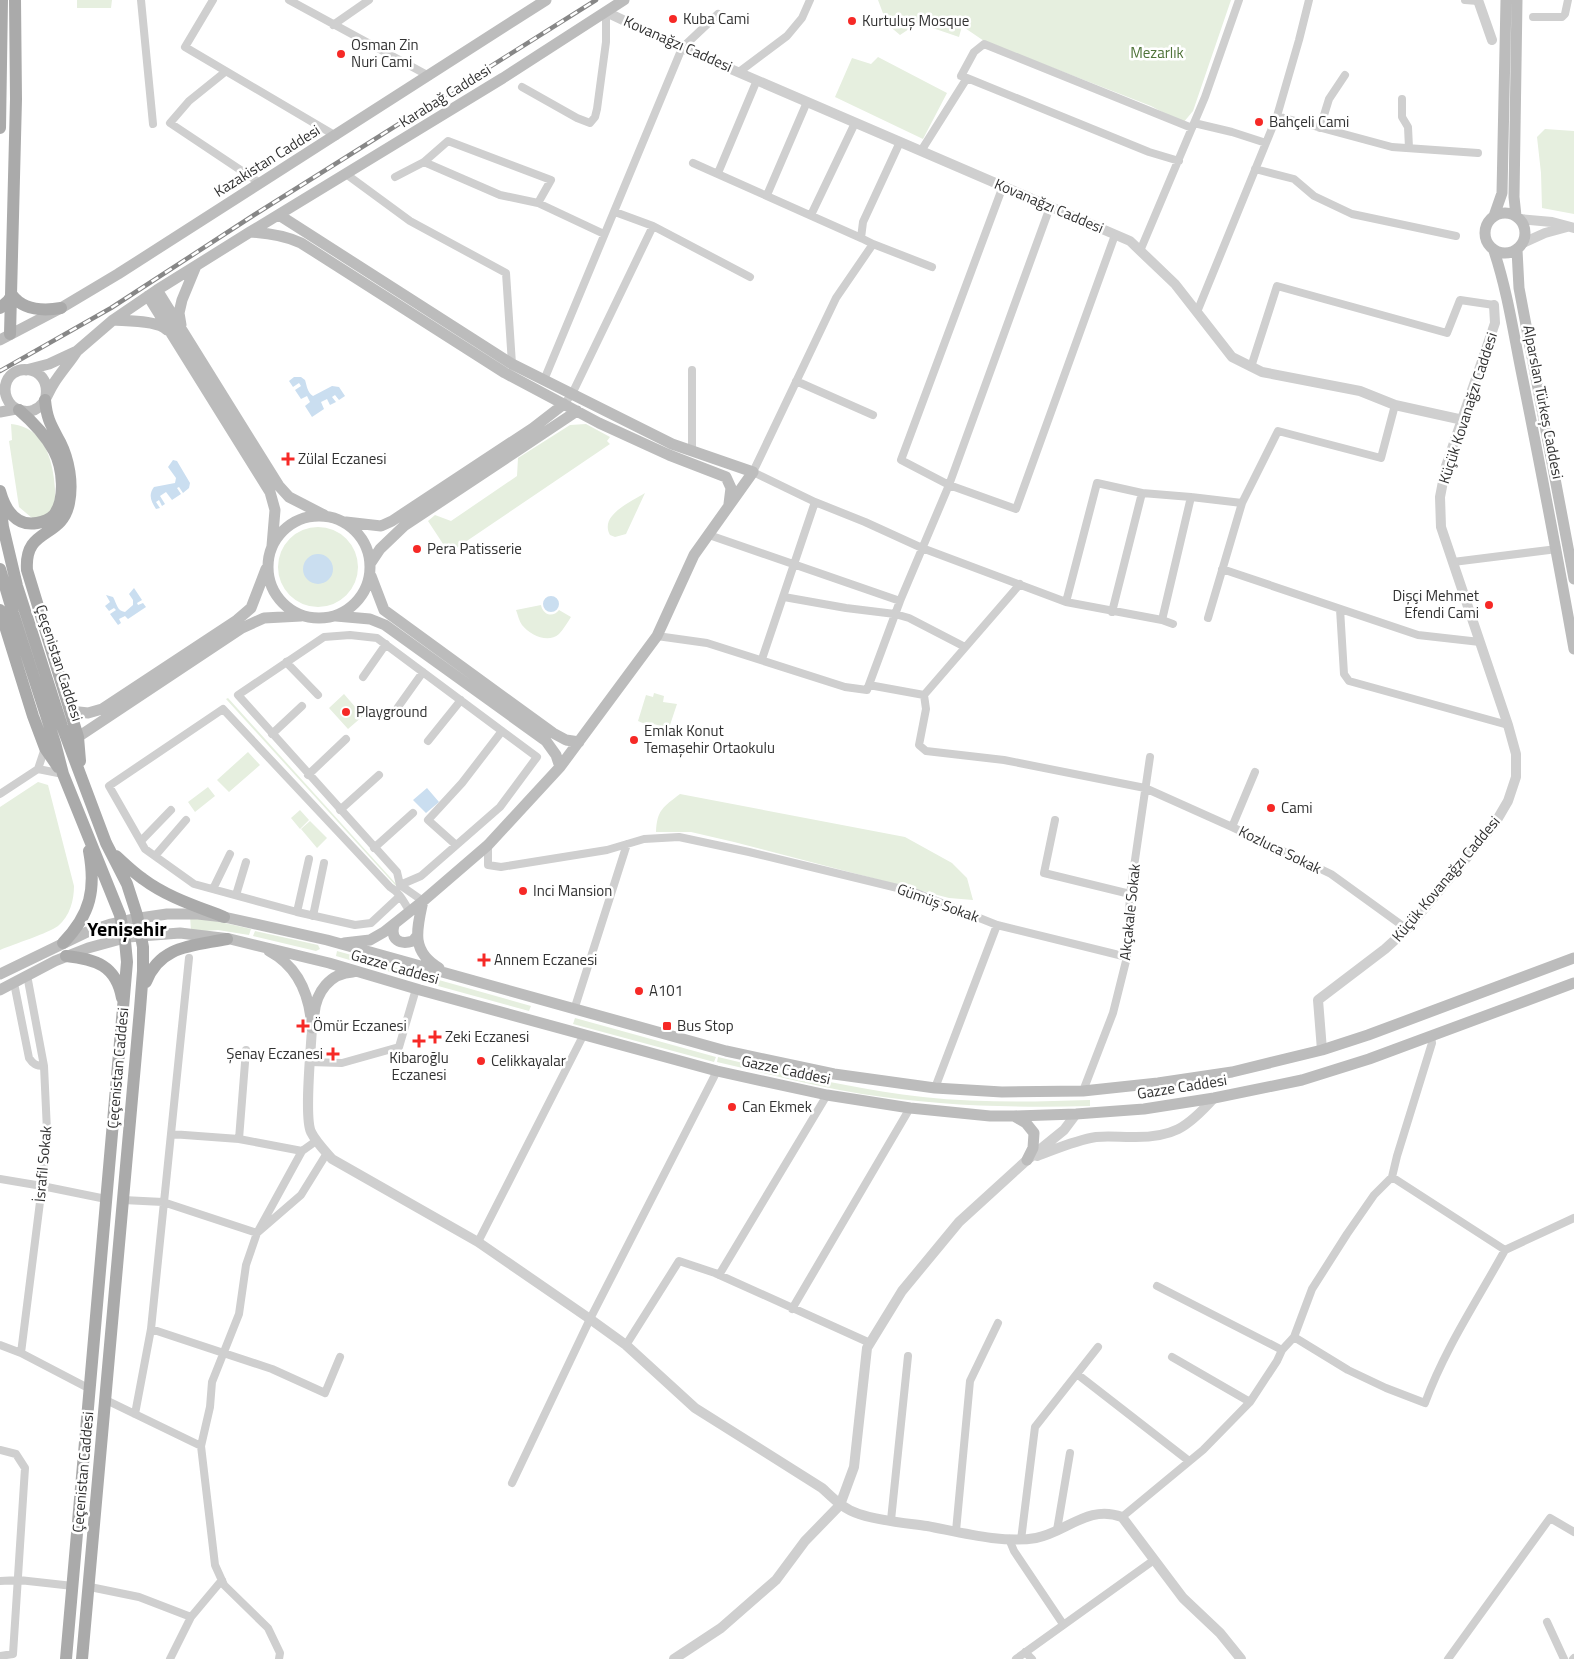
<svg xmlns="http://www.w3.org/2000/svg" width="1574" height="1659" font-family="'Titillium Web',sans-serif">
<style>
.green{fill:#e6efdf}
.water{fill:#cadef0}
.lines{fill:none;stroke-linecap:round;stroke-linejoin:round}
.minor{stroke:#cfcfcf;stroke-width:8}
.tertiary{stroke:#cfcfcf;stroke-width:10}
.secondary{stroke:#bcbcbc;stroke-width:11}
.primary{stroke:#aaa;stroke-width:12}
.rail-casing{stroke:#878787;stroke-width:4.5}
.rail{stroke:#fff;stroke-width:2.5;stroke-dasharray:8;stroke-linecap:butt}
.poi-dot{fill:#f62926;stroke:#fff;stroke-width:2}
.labels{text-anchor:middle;stroke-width:5;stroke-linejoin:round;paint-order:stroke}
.poi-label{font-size:15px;fill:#323232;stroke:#fff;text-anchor:start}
.street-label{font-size:15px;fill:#323232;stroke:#fff}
.park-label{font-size:15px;fill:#4f7339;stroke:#fff}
.district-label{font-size:20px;font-weight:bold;fill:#000;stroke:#fff}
</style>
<rect width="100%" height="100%" fill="#fff"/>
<path class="green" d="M 77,0 L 112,0 L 111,8 L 77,8 Z
M 878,0 L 1231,0 L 1193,111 L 1183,123 L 1151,106 L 984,41 L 962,26 L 959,37 L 918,23 L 900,35 L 887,24 Z
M 878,57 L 947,93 L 923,139 L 835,97 L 852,58 L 871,64 Z
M 1545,129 L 1574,131 L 1574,214 L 1542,208 L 1541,173 L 1537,137 Z
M 11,424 C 52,428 55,475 56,506 L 47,517 L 32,518 L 19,507 L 9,441 L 12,440 Z
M 586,424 L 610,437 L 607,441 L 610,444 L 449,553 L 428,521 L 435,515 L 451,521 L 517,476 L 518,458 L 570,425 Z
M 645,493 L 626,534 L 615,537 L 610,535 C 599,515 631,502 645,493 Z
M278 567a40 40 0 1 1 80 0a40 40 0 1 1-80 0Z
M 541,605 C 543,615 553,618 559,610 L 571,617 C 567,623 563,630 559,634 C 548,644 530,635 522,625 C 519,621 518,615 516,610 Z
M 654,693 L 664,696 L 663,702 L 677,704 L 669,728 L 646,722 L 645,724 L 638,721 L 646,695 L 653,697 Z
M 344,694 L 363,716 L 348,729 L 329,708 Z
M 228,698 L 398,886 L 397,887 L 226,699 Z
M 248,752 L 260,765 L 229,792 L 217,780 Z
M 38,782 L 48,785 L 74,886 C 74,900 70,916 58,926 C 49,933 14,944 0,950 L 0,807 Z
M 208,787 L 215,796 L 195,812 L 188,802 Z
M 680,794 L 905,837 L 952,863 L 967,878 L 973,900 L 949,898 L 734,842 L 691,832 L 656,832 C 657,810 663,807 680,794 Z
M 300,810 L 309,820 L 300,829 L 291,818 Z
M 310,821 L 327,838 L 317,848 L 301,829 Z
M 190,915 L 251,929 L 249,935 L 218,930 L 191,932 Z
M 255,931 L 318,945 L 320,949 L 316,951 L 253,936 Z
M 337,951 L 419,974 L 418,980 L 336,956 Z
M 421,975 L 531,1006 L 529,1011 L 420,981 Z
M 575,1018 L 716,1057 L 714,1062 L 573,1024 Z
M 718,1057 C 786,1073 853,1089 923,1097 C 978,1103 1034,1102 1090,1100 L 1090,1106 C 1014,1108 938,1106 862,1094 C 813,1086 765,1073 717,1062 Z"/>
<path class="water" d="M 294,377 L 301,377 L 305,380 C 307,386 307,392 313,396 L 332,386 L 339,387 L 345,396 L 339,400 L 335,395 L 332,397 L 336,402 L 330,405 L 327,399 L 321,402 L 324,409 L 312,417 L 305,406 L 310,402 L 307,396 L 301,399 L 295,390 L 301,386 L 299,383 L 293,387 L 289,381 Z
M 173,460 L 177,461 L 190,483 L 189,488 L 183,493 L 179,487 L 177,488 L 181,494 L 172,500 L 166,492 L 160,496 L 165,504 L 162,506 L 159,500 L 156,502 L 160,508 L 156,509 C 151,501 148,495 154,487 L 175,483 L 176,478 L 168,467 Z
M303 569a15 15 0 1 1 30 0a15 15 0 1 1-30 0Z
M 134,588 L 142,600 L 137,603 L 138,605 L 143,603 L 146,607 L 128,619 L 125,616 L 119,619 L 121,623 L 118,625 L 110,614 L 116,610 L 114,608 L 109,611 L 105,606 L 110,602 L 106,595 L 113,597 C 117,604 117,611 125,612 L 133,605 L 133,600 L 129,594 Z
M543 604a8 8 0 1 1 16 0a8 8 0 1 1-16 0Z
M 427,788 L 439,802 L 426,813 L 413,800 Z"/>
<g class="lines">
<path class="minor" d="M 141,0 L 153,124
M 213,0 L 185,47 L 336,136
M 289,0 L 429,76
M 1465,0 L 1478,1
M 1533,17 L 1562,17 L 1565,14 L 1568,0
M 333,25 L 369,0
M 225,72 L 189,101 L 170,123 L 260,183
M 739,72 L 787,36 L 802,18 L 810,0
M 967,78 L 961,76 L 974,52 L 984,44 L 1192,128
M 522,87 L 577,118 L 590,123 L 595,117 L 597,109 L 606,42 L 606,12
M 1402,99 L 1402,117 L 1408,127 L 1409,148
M 1277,116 L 1392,147 L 1478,153
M 1194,123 L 1232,132 L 1266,143
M 1320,128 L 1329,99 L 1345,75
M 900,142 L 863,222 L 861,238 L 873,244 L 836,298 L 753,472 L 815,502 L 865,522 L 922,548 L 1066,602 L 1162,620 L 1173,624
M 921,151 L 967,78 L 1149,152 L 1179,161
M 424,162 L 500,195 L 538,203 L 604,234
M 693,163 L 861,238
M 1255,169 L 1294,179 L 1314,196 L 1352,214 L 1456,236
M 718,173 L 757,80
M 346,174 L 410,221 L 506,273 L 512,364
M 395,177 L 424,162 L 448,141 L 551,180 L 538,203
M 1003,186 L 901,460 L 949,485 L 1016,509 L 1115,235
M 767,195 L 807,102
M 615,212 L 653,226 L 750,277
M 811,215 L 855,123
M 873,244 L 932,267
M 1140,251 L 1205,97 L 1239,0
M 1197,312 L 1277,116 L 1299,40 L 1309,0
M 1251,367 L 1277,286 L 1447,333 L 1460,300 L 1494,305
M 544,380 L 682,48 L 718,14
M 796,381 L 873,415
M 564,404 L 572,394 L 653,226
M 692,451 L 692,370
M 709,535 L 900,601
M 1453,562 L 1557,549
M 1222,569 L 1418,635 L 1480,642
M 784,597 L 846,608 L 895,614 L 909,618 L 965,647
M 1066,602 L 1097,483 L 1142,493 L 1191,497 L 1242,503 L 1278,431 L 1381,458 L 1395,405
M 1340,609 L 1344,674 L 1349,681 L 1508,725
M 1112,612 L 1142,493
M 1208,618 L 1242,503
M 1162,620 L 1191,497
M 657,636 L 707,643 L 845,687 L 867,690 L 900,601 L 949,485 L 1050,207
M 762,659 L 815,502
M 286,662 L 318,695
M 363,677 L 386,644
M 869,685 L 924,695 L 926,709 L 919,745 L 926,751 L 1004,760 L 1145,788 L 1232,827 L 1331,874 L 1407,929
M 924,695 L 1020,584
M 398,707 L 423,672
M 272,734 L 302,706
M 428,741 L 461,700
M 38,769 L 63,774
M 308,775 L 346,739
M 0,794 L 38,769 L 45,748
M 340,810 L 379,775
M 1055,820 L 1044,873 L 1130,894
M 1232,827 L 1255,772
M 141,841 L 171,810
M 456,845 L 428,820 L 462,783 L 502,731
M 488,845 L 488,865 L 501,867 L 607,850 L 644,839 L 679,837 L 749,852 L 914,892 L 997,925 L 1127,957
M 374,848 L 413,813
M 155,856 L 186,820
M 400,885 L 397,872 L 238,695 L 324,637 L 350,635 L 377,638 L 537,757 L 500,807 L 421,876 L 400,885 L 423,901
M 213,889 L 230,854
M 236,895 L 246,862
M 400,896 L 371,923 L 355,925 L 297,912 L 194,884 L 145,849 L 109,786 L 223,709 L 390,887 C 399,892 404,902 410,912
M 297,912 L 309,859
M 313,916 L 324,863
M 14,983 L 29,1058 C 33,1064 36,1066 44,1066
M 574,1010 L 627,844
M 310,1062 L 342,1063 L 399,1047 L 416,989
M 935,1088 L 997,925
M 1083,1091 L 1113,1013 L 1127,957 L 1130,894 L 1150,757
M 171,1134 L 239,1139 L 302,1151
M 239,1139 L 246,1050
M 316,1141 L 302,1151 L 257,1233 L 301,1195 L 327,1153
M 1392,1177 L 1505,1250 L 1574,1218
M 0,1179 L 42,1186 L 106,1199
M 123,1200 L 163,1202 L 257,1233 L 246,1265 L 239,1314 L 212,1382 L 210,1407 L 201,1446 L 215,1565 L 224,1585 L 268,1628 L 280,1653 L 279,1659
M 478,1242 L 584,1034
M 719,1275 L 827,1095
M 1157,1286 L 1282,1350
M 792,1309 L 910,1108
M 151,1329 L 272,1369 L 325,1393 L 340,1357
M 1294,1337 L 1348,1370 L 1386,1388 L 1425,1403 C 1445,1348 1477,1301 1505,1250
M 0,1345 L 21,1353 L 90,1389
M 626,1345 L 679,1261 L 715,1273 L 870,1343
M 21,1353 L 42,1186 L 47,1131 L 44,1066 L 27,975
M 1172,1357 L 1250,1402
M 1077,1374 L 1189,1461
M 106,1400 L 201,1446
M 135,1414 L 151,1329 L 189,958
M 0,1450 L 16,1454 L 25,1468 L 13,1654 L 0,1656
M 512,1483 L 590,1319 L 717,1071
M 1122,1517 L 1203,1450 L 1250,1402 L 1277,1361 L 1282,1350 L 1294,1337 L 1312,1289 L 1347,1234 L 1374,1195 L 1392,1177 L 1397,1156 L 1432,1043 L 1431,1036
M 891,1520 L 908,1356
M 1057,1530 L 1070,1453
M 956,1531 L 970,1381 L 998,1323
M 1009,1539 L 1014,1551 L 1063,1624
M 1021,1540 L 1035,1427 L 1098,1347
M 0,1581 L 19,1580 L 73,1586
M 90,1587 L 139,1597 L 191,1617
M 1547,1622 L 1564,1659
M 1025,1652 L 1032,1659
M 170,1659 L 191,1617 L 222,1580
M 1016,1659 L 1154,1560
M 1448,1659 L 1550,1518 L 1574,1532
M 1573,1659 L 1574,1658"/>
<path class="tertiary" d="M 1478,0 L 1492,40
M 606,12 L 682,48 L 1130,241 L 1175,284 L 1232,357 L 1262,372 L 1360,391 L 1395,405 L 1463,420
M 1519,219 L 1552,222 L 1574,228
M 1523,243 L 1545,233 L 1567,227
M 312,1028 C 311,1049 304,1117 311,1132 C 316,1142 325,1151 332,1159 L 478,1242 L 590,1319 L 626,1345 L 695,1408 L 822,1488 C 834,1499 843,1509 859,1514 C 880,1521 905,1523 927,1526 C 959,1532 1004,1544 1036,1538 C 1067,1532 1088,1504 1122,1517 L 1183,1598 L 1220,1633 L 1241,1659
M 1322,1050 L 1318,1000 L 1385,949 L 1407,929 L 1494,825 L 1508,801 L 1516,777 L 1516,754 L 1508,725 L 1441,527 L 1440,497 L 1446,466 L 1495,323 L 1494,305
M 1037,1156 C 1056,1149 1076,1140 1096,1137 C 1107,1136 1120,1137 1131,1137 C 1173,1138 1187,1128 1214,1098
M 674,1659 L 721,1628 L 776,1580 L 805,1541 L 840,1505 L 854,1467 L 867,1348 L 902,1291 L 959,1222 L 1027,1160 L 1064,1130 L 1076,1114"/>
<path class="secondary" d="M1485 233a20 20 0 1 1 40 0a20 20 0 1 1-40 0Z
M 279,215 L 512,364 L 672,444 L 753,472 L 694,555 L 657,636 L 560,767 L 488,845 L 423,901 L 384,932 L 370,940 L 344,943
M 1494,216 L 1502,193 L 1506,0
M 1516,216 L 1514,197 L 1517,0
M 250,232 C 268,233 284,235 301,243 L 505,373 L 599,423 L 669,455 L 726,477 L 731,488 L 729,504
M 1517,250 L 1519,288 L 1574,579
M 1494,251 C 1508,293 1514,337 1523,380 C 1541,470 1558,559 1574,649
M 157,290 L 279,486 L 289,497 L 324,515
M 148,296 L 270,492 L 275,510 L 272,546
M 113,320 C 127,321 158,320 167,330
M 181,325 L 179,313 L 182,300 L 196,266
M 0,340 L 61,308 L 118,274 L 546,0
M 77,351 L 113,320 L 157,290 L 250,232 L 503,78 L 624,0
M 26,370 L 49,364 L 77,351 C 70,362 61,372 54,383 C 50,389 47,397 43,403 C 41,406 38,408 34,410 C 27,413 18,411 12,406 C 8,402 5,395 5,389 C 7,360 51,364 46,396
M 0,412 L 16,409
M268 567a51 51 0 1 1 102 0a51 51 0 1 1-102 0Z
M 346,522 L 381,526 L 392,521 L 533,428 L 564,404
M 370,564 L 380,549 L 404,526 L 577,411
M 371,576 L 384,610 L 553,733 L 566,740 L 579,742
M 336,616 L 370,619 L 385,625 L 546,741 L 556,755 L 560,767
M 70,711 L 88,713 L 102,709 L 237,620 L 251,608 L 266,569
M 78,737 L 242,628 L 264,618 L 301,616
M 423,901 C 417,929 410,951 439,968
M 394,925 C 390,940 400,945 413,941 L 417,936
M 269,951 C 299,967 310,996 312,1028
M 0,974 L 87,932 L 111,924 L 133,919 L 167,914 L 198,914 L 224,917 L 327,940 L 726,1051 L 834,1074 L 935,1088 L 1002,1092 L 1083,1091 L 1158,1083 L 1232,1072 L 1322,1050 L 1368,1035 L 1574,958
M 0,990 L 55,961 L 88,948 L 128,937 L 180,933 L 230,939 L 329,963 L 420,990 L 717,1071 L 827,1095 L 910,1108 L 990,1116 L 1014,1116 L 1076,1114 L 1144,1109 L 1214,1098 L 1302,1080 L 1369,1059 L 1574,983
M 314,1014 C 316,992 330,973 353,972
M 1014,1116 L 1026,1123 L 1034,1133 L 1033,1148 L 1027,1160"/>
<path class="primary" d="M 0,128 L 2,0
M 0,308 L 8,301 L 12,295 C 23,310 43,311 61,308
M 10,334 L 16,99 L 15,0
M 45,400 C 47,420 51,425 60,442 C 69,460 73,483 69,503 C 62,540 24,526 27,570 L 78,737 L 80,761
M 0,491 C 5,509 16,527 37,523 C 43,522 49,520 54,515 C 66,499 63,468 54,451 C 46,436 33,422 19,410
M 0,503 L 3,527 L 17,586 L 62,726 L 106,843 L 127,884 L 137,915 L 143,947 L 143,971 L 140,1009 L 82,1659
M 0,569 L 13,613 L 55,743 L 63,774 L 120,915 L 125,941 L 127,962 L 66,1659
M 0,610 L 33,716 L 45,748 L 58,767
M 116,856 C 125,864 133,872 143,879 C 167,897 196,906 224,917
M 63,943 C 91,914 96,889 89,851
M 66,956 C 95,959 116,965 122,998
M 146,982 C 160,945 193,946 227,939"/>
<g class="rail-casing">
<path id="rail" d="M 0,371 L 111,308 L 254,215 L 596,0"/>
</g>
<use href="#rail" class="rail"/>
</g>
<g class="poi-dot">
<circle cx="673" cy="19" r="5"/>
<circle cx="852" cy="21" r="5"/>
<circle cx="341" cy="54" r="5"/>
<circle cx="1259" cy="122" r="5"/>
<path d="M285.5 451.5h5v5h5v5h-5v5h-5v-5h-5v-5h5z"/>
<circle cx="417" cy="549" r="5"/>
<circle cx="1489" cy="605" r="5"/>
<circle cx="346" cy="712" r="5"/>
<circle cx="634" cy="740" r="5"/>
<circle cx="1271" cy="808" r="5"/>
<circle cx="523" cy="891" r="5"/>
<path d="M481.5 952.5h5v5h5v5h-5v5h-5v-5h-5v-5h5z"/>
<circle cx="639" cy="991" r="5"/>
<path d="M300.5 1018.5h5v5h5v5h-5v5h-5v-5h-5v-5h5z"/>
<rect x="662" y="1021" width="10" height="10" rx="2.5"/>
<path d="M432.5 1029.5h5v5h5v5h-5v5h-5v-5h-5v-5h5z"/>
<path d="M416.5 1033.5h5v5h5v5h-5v5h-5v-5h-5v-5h5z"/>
<path d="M330.5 1046.5h5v5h5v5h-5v5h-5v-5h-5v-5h5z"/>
<circle cx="481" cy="1061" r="5"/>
<circle cx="732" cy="1107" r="5"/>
</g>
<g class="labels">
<g class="poi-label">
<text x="683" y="24">Kuba Cami</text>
<text x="862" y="26">Kurtuluş Mosque</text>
<text x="351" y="50">Osman Zin<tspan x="351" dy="17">Nuri Cami</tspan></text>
<text x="1269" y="127">Bahçeli Cami</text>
<text x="298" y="464">Zülal Eczanesi</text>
<text x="427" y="554">Pera Patisserie</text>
<text x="1479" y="601" text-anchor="end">Dişçi Mehmet<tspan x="1479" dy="17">Efendi Cami</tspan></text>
<text x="356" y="717">Playground</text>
<text x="644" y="736">Emlak Konut<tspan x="644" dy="17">Temaşehir Ortaokulu</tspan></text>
<text x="1281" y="813">Cami</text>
<text x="533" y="896">Inci Mansion</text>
<text x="494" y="965">Annem Eczanesi</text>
<text x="649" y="996">A101</text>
<text x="313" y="1031">Ömür Eczanesi</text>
<text x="677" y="1031">Bus Stop</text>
<text x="445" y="1042">Zeki Eczanesi</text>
<text x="323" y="1059" text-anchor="end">Şenay Eczanesi</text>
<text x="419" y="1063" text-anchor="middle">Kibaroğlu<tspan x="419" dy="17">Eczanesi</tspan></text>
<text x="491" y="1066">Celikkayalar</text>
<text x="742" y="1112">Can Ekmek</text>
</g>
<g class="street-label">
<text transform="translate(678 44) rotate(24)" y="5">Kovanağzı Caddesi</text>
<text transform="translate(445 96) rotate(-32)" y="5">Karabağ Caddesi</text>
<text transform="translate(267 161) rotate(-32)" y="5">Kazakistan Caddesi</text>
<text transform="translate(1049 206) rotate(23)" y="5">Kovanağzı Caddesi</text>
<text transform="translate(1543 402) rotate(79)" y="5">Alparslan Türkeş Caddesi</text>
<text transform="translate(1468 408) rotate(-72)" y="5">Küçük Kovanağzı Caddesi</text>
<text transform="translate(59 663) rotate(72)" y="5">Çeçenistan Caddesi</text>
<text transform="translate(1280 850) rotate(26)" y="5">Kozluca Sokak</text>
<text transform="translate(1446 879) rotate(-50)" y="5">Küçük Kovanağzı Caddesi</text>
<text transform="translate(938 903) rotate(20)" y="5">Gümüş Sokak</text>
<text transform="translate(1130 912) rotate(-84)" y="5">Akçakale Sokak</text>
<text transform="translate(395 967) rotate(16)" y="5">Gazze Caddesi</text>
<text transform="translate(118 1068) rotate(-85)" y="5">Çeçenistan Caddesi</text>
<text transform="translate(786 1070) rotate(12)" y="5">Gazze Caddesi</text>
<text transform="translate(1182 1087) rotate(-9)" y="5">Gazze Caddesi</text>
<text transform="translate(43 1164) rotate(-85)" y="5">İsrafil Sokak</text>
<text transform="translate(83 1472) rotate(-85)" y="5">Çeçenistan Caddesi</text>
</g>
<g class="park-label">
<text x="1157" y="58">Mezarlık</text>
</g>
<g class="district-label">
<text x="127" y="936">Yenişehir</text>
</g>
</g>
</svg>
